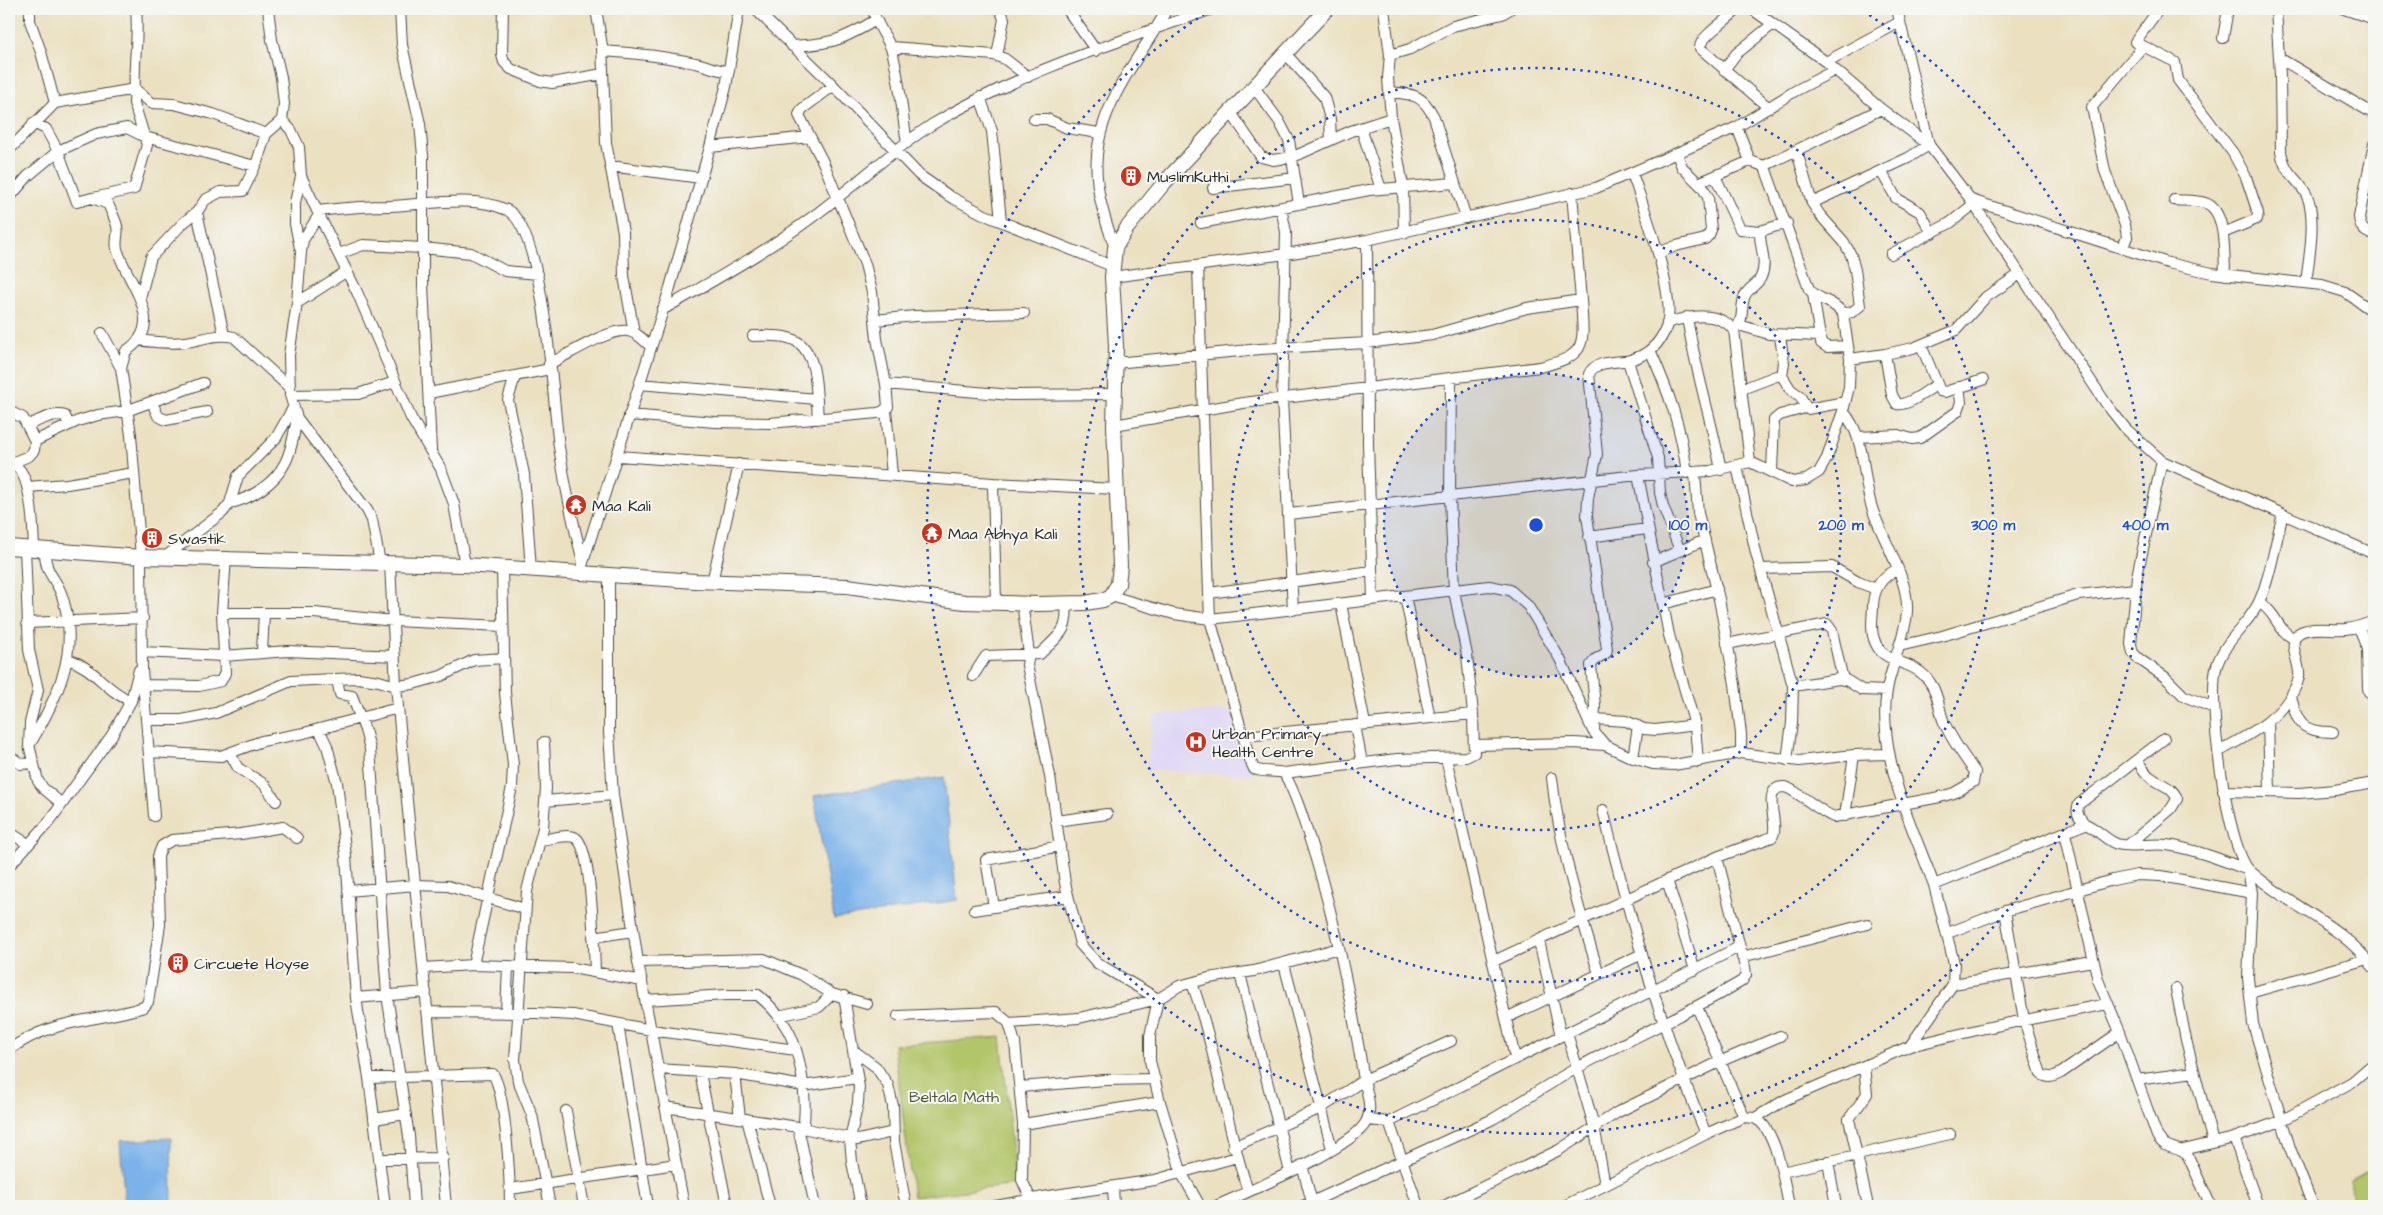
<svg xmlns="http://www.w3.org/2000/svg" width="2383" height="1215" font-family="'Architects Daughter',sans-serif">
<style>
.built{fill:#ded5f5}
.green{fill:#b2c569;stroke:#6e784a}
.water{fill:#7bb2ea;stroke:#536e8a}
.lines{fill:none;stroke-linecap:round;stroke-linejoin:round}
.street-casing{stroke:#484642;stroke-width:12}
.secondary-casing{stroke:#484642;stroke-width:16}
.street{stroke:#fff;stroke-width:10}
.secondary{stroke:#fff;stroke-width:14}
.ring{fill:none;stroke:#1d4ed8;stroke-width:2.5;stroke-dasharray:2.5 5}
.labels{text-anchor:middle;stroke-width:4;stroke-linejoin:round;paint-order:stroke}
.poi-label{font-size:16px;fill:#2b2b2b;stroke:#f6f6f2;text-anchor:start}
.park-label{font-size:16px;fill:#54593e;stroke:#f6f6f2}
.centre{fill:#1d4ed8;stroke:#f6f6f2;stroke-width:2.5}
.ring-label{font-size:15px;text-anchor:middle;font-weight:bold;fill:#1d4ed8;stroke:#f6f6f2;stroke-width:4;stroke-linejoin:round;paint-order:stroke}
</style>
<rect width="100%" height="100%" fill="#f6f6f2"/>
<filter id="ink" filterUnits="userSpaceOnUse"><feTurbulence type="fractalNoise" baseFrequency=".02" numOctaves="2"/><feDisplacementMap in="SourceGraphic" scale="10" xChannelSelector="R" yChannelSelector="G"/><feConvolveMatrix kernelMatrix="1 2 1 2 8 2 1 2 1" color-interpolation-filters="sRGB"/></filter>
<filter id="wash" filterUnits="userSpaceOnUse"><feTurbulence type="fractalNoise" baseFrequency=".0096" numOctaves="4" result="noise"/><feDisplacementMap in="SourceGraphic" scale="20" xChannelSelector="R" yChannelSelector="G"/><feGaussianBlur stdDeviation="1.12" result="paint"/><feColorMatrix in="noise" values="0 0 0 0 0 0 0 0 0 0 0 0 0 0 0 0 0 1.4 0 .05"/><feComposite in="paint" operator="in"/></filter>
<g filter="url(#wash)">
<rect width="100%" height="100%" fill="#ebe1c1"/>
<path class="built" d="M 1232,710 L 1253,775 L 1146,770 L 1154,715 Z"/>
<path class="green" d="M 1001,1037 L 1016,1185 L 913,1197 L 894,1045 Z
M 2374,1167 L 2374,1206 L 2354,1206 L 2350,1180 Z"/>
<path class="water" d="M 944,777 L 957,900 L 834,919 L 814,796 Z
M 171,1138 L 172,1206 L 125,1205 L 120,1141 Z"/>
</g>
<g filter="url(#ink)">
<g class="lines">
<g class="street-casing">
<path id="street" d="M 136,9 C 139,37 133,62 135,89 L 151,103 L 174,104 L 213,114 L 266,134 L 282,120 L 284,104 L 281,77 L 272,40 L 268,9
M 400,9 L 402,45 L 420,124 L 423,156 L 423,285 L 431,450
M 503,9 L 502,55 L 504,62 L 511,69 L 540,81 L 552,83 L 603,74
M 596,9 L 602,46 L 606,143 L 623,232 L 624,276 L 634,333
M 755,9 L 828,80 L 919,175 L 949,196 L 985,215 L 1112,266
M 873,9 C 875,24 887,36 892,51 C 900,80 902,113 907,143
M 1067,9 L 1096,51
M 1384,9 L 1390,55 L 1388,78 L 1391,118 L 1403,186 L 1404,233
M 1738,9 C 1729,19 1699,37 1700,48 L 1769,108
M 1752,9 L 1826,62 L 1881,109 L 1929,145 L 1971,200 L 2107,405 L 2126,429 L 2162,461 L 2374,554
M 2159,9 L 2135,42 L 2175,62 L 2178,80 L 2233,153 L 2246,177 L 2258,213 L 2257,219 L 2223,233
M 2276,9 L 2280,75 L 2281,152 C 2286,176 2296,176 2306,194 C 2317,213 2309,260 2306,282
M 2344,9 L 2374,19
M 2223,38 L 2228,9
M 792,46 C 832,44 842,40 876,20
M 891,47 L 994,55 L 1005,59 L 1028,77
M 602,51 C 633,53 664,56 695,63 C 707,65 716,71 729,71
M 1286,54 L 1324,97 L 1330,119 L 1331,140
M 1390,55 L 1410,49 L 1453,26 L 1502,14 L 1510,9
M 997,56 L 1004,19 L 1000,9
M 2279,58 L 2374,114
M 1826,62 L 1900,22
M 1724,70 L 1736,54 L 1773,24
M 833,86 L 802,109 L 799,115 L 823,162 L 865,264 L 872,292 L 877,339 L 886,384
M 1254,87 L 1279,121 L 1289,140 L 1299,204
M 1389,92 C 1413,94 1422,94 1434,117 L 1466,218
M 980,97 L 992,131 L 1001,221
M 55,103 L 135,89 L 134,103 L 147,145 L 134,189 L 93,198
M 1230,111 L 1261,157 L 1273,160 L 1293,157 L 1351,131 L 1391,118
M 1034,119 L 1047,119 L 1067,128 L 1099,133
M 282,120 L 291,130 L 299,147 L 301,176 L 319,215 L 303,240 L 301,252 L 297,303 L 289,355 L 290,395 L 297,418 L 367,510 L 372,520 L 380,563
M 33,123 L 46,129 L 58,151 L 77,202 L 92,198 L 108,204 C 111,211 115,218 117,226 C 119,233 115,241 117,249 C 127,283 169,324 126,351 L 121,368 L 131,435 L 141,557 L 142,670 L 154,816
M 1737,127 L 1750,161 L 1764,166 L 1766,170 L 1809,289 C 1818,301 1834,300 1843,314 L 1850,359
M 1361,128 L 1381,189
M 2374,144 L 2359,217 C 2360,228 2364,232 2374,235
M 710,147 L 810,137
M 9,150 L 55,103 L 41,52 L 30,21 L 30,9
M 1797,152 L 1812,203 L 1820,215 L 1844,242 L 1851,255 L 1855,270 L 1860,306 L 1852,312 L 1843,314
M 610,166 L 701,178
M 1764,166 L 1881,109
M 1881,171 L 1896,198 L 1920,212 L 1932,233
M 1715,176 L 1740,229 L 1760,231
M 1698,183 L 1750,161
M 1213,188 L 1295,178
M 1572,193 L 1581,300
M 9,198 L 28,176 L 58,151 L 96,134 L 127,128 L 145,137 L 255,166
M 1971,200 L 2168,263 L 2212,273 L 2322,285 L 2345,292 L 2374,312
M 2174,200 C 2184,201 2196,200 2205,203 C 2227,209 2224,257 2225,275
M 1812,203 L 1908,158 L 1929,145 L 1897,9
M 1281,208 L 1286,232 L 1282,399 L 1293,610
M 318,211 C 343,208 366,206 390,206 C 427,205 472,194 507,210 C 545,229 553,403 559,447 C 565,486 573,524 583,562
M 197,212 L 224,335
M 319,215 L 357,292 L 411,418 L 441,469 L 454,504 L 465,565
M 1201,223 L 1369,190 L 1454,183
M 1367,240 L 1368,444 L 1373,599
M 2123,247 L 2127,237 L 2125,225 L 2105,171 L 2092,107 L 2143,46
M 300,248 L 295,224 L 295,202 L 301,177
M 1115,248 C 1091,183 1087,143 1123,81 C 1137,56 1154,34 1167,9
M 1658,253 L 1676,246 L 1705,239 L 1709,235 L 1711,230 L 1708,197 L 1703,188 L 1682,167 L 1677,154
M 339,254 L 363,245 L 423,248 L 471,253 L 505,271 L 538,274
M 1891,254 L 1950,223 L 1974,204
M 1198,266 L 1209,593
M 2020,274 L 1986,297 L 1956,330 L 1913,348 L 1885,354 L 1850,359 L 1849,387 L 1843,411 C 1867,439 1861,474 1872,508 C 1882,539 1909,579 1907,611 C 1906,631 1897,650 1892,670 C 1886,688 1884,711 1886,730 C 1891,786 1915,833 1934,885 L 2085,824 C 2097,828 2105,840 2117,844 C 2132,848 2151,843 2167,845 C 2194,849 2222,860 2248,870 L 2252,893 L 2248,978 L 2253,1024 L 2290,1148 L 2313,1206
M 1112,277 L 1286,254 L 1367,240 L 1596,188 L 1737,127 L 1795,91 L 1835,70
M 1813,294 L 1821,343 L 1827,347 L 1848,346
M 140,298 L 151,257 L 183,223 L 197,212 L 205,200 L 220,192 L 243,191 L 257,162 L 266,134
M 297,303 L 347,271
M 662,310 C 722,276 783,242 837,198 C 869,173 898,146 933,124 C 1019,72 1118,42 1212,9
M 1687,317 C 1695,369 1711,418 1721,470
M 875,320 L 915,316 L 1024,313
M 1667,323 C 1690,316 1717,310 1734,330 L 1750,462
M 1739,325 L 1769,334 L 1819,336
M 1734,330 C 1745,320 1740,311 1744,298 C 1746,289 1757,286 1761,277 C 1768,261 1759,247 1760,231 L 1787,223
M 102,333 L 121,368
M 753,336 C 766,336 784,334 796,341 C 819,354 816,396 818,419
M 1780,336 L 1784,363 L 1782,376
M 138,340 C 154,342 169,344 185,342 C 202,340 216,333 234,337 L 290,388
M 1921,345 L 1940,391 L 1945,392 L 1983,380
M 1650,350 C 1669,392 1681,427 1687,473
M 1885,354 L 1892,395 L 1897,404 C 1909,406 1926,391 1936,385
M 1628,361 L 1658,458 L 1660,493 L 1663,506 L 1680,551
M 549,364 C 568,355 609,328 628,331 C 636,332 644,340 650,346
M 515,376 L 508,400 L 524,474 L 531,570
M 639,384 L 817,399
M 1742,389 L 1776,376 L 1782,376 L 1791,390 L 1800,396 L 1807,409 L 1845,402
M 429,393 L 550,369
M 290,395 L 358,394 L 395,382
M 152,402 L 158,416 L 166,420 L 207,412
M 886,410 L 892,475
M 9,411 L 23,418 L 35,441 L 34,450 L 29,456 L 11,463
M 629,415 L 715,422 L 770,423 L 877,413 L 882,412 L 888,407 L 886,384 L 1011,395 L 1116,394
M 28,425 C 39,421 53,412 65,416 L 69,425
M 1114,425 L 1243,403 L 1540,367 C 1588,355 1584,346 1581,300 L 1527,308 L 1432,335 L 1367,343 L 1260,349 L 1115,363
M 1858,437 L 1898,435 L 1912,439 L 1920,438 L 1958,411 L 1961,402 L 1959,387
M 35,441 L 78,421 L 98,415 L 126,411 L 203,383
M 618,456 L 993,483
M 2162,461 L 2137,576 L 2131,644 L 2133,653 L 2139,659 L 2165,677 L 2184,696 L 2214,708
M 9,463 C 33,466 33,529 34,548
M 1737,466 L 1756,553 L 1793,686 L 1792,723 L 1787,760
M 1772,472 L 1774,420 L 1780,415 L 1805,408
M 1695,473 L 1698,513 L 1719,599 L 1735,684 L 1741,734 L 1741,753
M 1638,475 L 1669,635 L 1695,725 L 1698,762
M 27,487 L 67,484 L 134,473
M 230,503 C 251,499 275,483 285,463 C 292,450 294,433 297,418
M 1289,514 L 1638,475 L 1710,471 L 1750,462 L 1792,482 L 1806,480 L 1819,472 L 1827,458 L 1843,411
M 2283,514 C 2275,543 2271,576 2259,602 C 2248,625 2225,640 2217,665 C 2206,694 2227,850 2250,871 C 2290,907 2340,923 2374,968
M 1589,537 L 1647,529
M 25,548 L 29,650 L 38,690 L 30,723 L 29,745 L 38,781 L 43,788 L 62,804
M 165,557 L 223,512 L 230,503 L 238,476 L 276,438 L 293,408
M 1653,562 L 1705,540
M 390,563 L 396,686 L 446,1206
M 1761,569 L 1832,567 L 1858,582 L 1876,589
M 1372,571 L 1209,593 L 1210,619 L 1489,586 L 1510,590 L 1528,606 L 1560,659 L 1593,731 L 1605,745 L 1633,758 L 1653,764 L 1674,765 L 1741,753 L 1799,761 L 1854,755 L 1888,754
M 580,572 L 669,291 L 710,147 L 726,87 L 739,9
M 609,574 L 609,732 L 613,795 L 638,962 L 684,1206
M 712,582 L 739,464
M 1111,596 L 1174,614 L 1210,619 L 1250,760 L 1254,769 C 1264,773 1274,770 1284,773 C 1298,798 1306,828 1315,856 C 1337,929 1352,1004 1364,1080 L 1321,1108 L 1233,1147
M 1405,596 L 1430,718
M 1022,602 L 1029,654 L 1027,665 L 1050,776 L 1065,883 L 1080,944 L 1097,963 L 1158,999 L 1150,1036 L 1150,1061 L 1160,1102 L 1182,1174 L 1200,1206
M 2259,602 C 2277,613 2276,629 2294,639
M 996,603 L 993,483 L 1116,489
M 1341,604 L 1365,724
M 1663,604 L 1717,589
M 222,613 L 314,613 L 394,621 L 503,626
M 27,623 L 143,618
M 2359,627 L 2367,649 L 2368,688 L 2369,692 L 2374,694
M 1727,644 L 1827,624 L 1832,631 L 1843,680
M 1899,646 L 1942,636 L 2078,595 L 2135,589
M 142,652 L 224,656 L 288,651 L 395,656
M 262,652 L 264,613
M 68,659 C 95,668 106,691 131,701
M 973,676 L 986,656 L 1040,654 C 1059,635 1069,632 1066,603
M 337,680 L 340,694 L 352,696 L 365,730 L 370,749 L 387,995 L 409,1136 L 414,1206
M 144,685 L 199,686 L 221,681 L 225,673 L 222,613 L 226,557
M 1793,686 L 1839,679 L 1846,680 L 1862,690 L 1887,691
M 2291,696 C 2297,725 2303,732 2333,732
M 1595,719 L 1626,721 L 1644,729 L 1656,730 L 1695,725
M 146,720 L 182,720 L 216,713 L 291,681 L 358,678 L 379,681 L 396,686 L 413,684 L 441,676 L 474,660 L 504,658
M 2268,722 L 2270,791
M 1355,725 L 1362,763
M 319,729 L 327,746 L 337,783 L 346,856 L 356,998 L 369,1078 L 385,1206
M 1594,732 L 1595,706 L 1591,665 L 1596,659 L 1606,653 L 1607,649 L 1587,516 L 1588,498 L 1597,454 L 1589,374 C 1595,360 1618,363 1630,360 C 1648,355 1661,343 1667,325 C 1676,293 1643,206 1632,173
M 1244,736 L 1473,714
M 544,742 L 546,788 L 543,828 L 527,891 L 515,1060 L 518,1081 L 532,1115 L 550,1206
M 30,744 C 57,698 80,653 63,599 C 57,577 44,575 45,549
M 1475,745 L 1574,743 L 1605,745
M 2220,751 C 2248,735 2282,719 2295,688 C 2297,683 2300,678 2299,673 C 2299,661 2287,641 2299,633 C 2310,626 2331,630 2345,629 C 2355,628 2364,625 2374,621
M 149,752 L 221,756 L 262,741 L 304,733 L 398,708
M 230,753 L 238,768 L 264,784 L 276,801
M 9,756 L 21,764 L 33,763
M 1446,758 L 1515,1058
M 1633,758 L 1638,726
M 1284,773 L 1397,759 L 1466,757 L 1474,753 L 1473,714 L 1467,655 L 1454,591 L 1450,497 L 1451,378
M 1552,778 C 1559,845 1579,910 1599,974
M 2223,791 L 2299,793 L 2335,790 L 2374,783
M 545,801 L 613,795
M 1603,810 C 1630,920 1661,1029 1706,1134
M 1845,816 L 1854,755
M 1056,821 L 1107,814
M 2085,824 C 2079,817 2075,813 2079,804 L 2164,739
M 9,832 L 28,844
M 2065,833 L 2098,980 L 2120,1032 L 2157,1136 C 2168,1153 2177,1144 2188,1156 L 2211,1206
M 541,840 C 550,839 568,833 576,838 C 592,849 594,949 595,971
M 2128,845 L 2171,809 L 2177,799 C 2173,786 2158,784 2149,776 C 2144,772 2141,765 2137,760
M 9,866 L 49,822 L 112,735 L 131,701 L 139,670
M 1667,880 L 1695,970
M 348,891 L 415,885 L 448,886 L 525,909
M 994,907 L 986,860 L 1060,846
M 974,910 L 1068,896
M 2005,911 L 2024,1020 L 2041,1074 C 2049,1079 2053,1077 2061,1073 L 2120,1032
M 1948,933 L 2005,911 L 2113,880 L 2137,875 L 2161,876 L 2252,893
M 593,937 L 633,931
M 1539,941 L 1561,1036
M 1742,957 L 1867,924
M 1494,961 L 1717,857 L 1772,837 C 1781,826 1759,787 1784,787 C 1794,788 1820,812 1834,817 L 1940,797 L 1954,793 L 1973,782 L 1975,772 C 1963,755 1951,739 1943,720 C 1939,708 1938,694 1931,684 C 1915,657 1882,667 1874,639 C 1870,629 1873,616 1873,605 C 1874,588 1882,576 1897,570
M 638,962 L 764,959 L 802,975 L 832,994 L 867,1004
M 1284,964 L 1332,1149
M 473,965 L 512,787 L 513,765 L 505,693 L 502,568
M 423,968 L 473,965 L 572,968 L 642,981
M 1240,974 L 1290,1172
M 1192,983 C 1217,1053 1225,1122 1248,1191
M 1953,984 L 2093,961
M 2176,989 L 2186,1040 L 2213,1143
M 2250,993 L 2367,959
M 844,996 L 859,1087 L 858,1103 L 850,1139 L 852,1162 L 861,1206
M 356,998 L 426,992
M 646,1000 L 726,995 L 758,995 C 769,1004 779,1015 786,1027 C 801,1051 808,1101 803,1129
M 1697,1007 L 1744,1117 C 1747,1118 1753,1117 1756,1119 C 1776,1128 1785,1186 1789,1206
M 428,1012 L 536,1013 L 573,1015 L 651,1030 L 796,1050
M 506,1013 L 508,966
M 778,1016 L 819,1007 L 832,994
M 898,1016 L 996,1012 L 1009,1023 L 1015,1043 L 1023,1124 L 1022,1180 L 1034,1206
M 1506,1018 L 1642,954
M 1009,1023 L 1079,1018 L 1109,1011 L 1158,999 L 1179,986 L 1209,978 L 1254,971 L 1339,948
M 618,1024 L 648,1206
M 1567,1033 L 1594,1126 L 1605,1185
M 1910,1046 L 1953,984 L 1954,963 L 1934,885
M 9,1050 C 52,1018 96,1022 144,1007 L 148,1002 L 160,925 L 158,856 L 162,846 L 172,840 L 241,834 L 283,827 L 297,838
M 853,1050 L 876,1067 L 888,1085 L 893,1106 L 894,1142 L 906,1206
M 1864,1066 L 1867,1094 L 1849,1119 L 1868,1206
M 658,1069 L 735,1074 L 803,1086 L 857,1078
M 700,1073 L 727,1206
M 735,1074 L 740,1118
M 369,1078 L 493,1074 C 506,1094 510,1179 510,1206
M 2137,1080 L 2194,1072
M 1020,1087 L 1105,1080 L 1155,1079
M 665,1107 L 798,1127 L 858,1140 L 893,1132
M 566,1111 L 584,1206
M 1755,1118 L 1785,1100 L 1910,1046 L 1985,1028 L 2107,1004
M 374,1119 L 406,1114
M 747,1119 L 770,1206
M 1368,1120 L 1389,1122 L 1739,947
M 1389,1122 L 1418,1206
M 1023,1124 L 1160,1102
M 798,1127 L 815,1206
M 2234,1138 L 2258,1206
M 2183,1150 L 2234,1138 L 2281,1121 L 2352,1082 L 2374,1063
M 379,1159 L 443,1158
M 1828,1161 L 1836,1206
M 1302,1165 L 1313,1206
M 1782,1172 L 1950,1134
M 1113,1187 L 1114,1206
M 510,1189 L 676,1164
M 996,1206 L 1049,1196 L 1155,1180 L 1237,1157
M 1216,1206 C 1247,1192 1353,1148 1366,1122 C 1373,1110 1367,1093 1364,1080 L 1451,1041
M 1303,1206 L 1491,1120 C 1521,1103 1549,1083 1579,1067 C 1633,1037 1689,1013 1742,981 L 1746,975 L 1745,967 L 1717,857
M 1444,1206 L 1559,1150 L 1618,1112 L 1719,1062 L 1780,1036
M 1564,1206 L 1706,1134 L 1744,1117"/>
</g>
<g class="secondary-casing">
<path id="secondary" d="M 9,547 L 141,557 L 465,565 L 695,581 L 847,586 L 965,602 L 1038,604 L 1085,603 L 1103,600 L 1111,596 L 1118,584 L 1120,566 L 1114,425 L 1116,346 L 1112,277 L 1115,248 L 1127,228 L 1164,183 L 1327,9"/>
</g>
<use href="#street" class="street"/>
<use href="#secondary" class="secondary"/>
</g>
</g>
<circle cx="1536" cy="525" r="152" fill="#1d4ed8" fill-opacity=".12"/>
<g class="ring">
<circle cx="1536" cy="525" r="152"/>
<circle cx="1536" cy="525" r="305"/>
<circle cx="1536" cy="525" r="457"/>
<path d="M1863 11A609 609 0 1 1 1209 11"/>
</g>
<defs>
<g id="building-disc" transform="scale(1.125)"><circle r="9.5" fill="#c8321e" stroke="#f6f6f2"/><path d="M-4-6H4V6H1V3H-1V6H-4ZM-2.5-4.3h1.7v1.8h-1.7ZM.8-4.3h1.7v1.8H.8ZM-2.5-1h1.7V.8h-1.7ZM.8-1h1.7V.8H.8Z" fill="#fff"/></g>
<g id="temple-disc" transform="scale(1.125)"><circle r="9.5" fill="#c8321e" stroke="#f6f6f2"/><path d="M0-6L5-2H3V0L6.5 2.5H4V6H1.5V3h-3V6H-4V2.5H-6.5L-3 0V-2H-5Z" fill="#fff"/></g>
<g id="hospital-disc" transform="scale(1.125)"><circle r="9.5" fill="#c8321e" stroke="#f6f6f2"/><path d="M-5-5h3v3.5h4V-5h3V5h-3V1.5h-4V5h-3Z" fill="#fff"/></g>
</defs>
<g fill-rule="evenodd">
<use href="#building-disc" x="1131" y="176"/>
<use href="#temple-disc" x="576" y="505"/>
<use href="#temple-disc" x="932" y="533"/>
<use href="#building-disc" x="152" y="538"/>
<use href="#hospital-disc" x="1196" y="742"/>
<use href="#building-disc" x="178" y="963"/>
</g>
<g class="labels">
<g class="poi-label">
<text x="1147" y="182">MuslimKuthi</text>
<text x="592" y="511">Maa Kali</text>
<text x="948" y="539">Maa Abhya Kali</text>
<text x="168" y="544">Swastik</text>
<text x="1212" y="739">Urban Primary<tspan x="1212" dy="18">Health Centre</tspan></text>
<text x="194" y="969">Circuete Hoyse</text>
</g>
<g class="park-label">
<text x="954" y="1102">Beltala Math</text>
</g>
</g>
<circle cx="1536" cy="525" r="8" class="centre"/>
<g class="ring-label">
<text x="1688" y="530">100 m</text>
<text x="1841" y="530">200 m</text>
<text x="1993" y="530">300 m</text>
<text x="2145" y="530">400 m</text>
</g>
<rect width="2383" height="1215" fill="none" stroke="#f6f6f2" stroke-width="30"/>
</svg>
